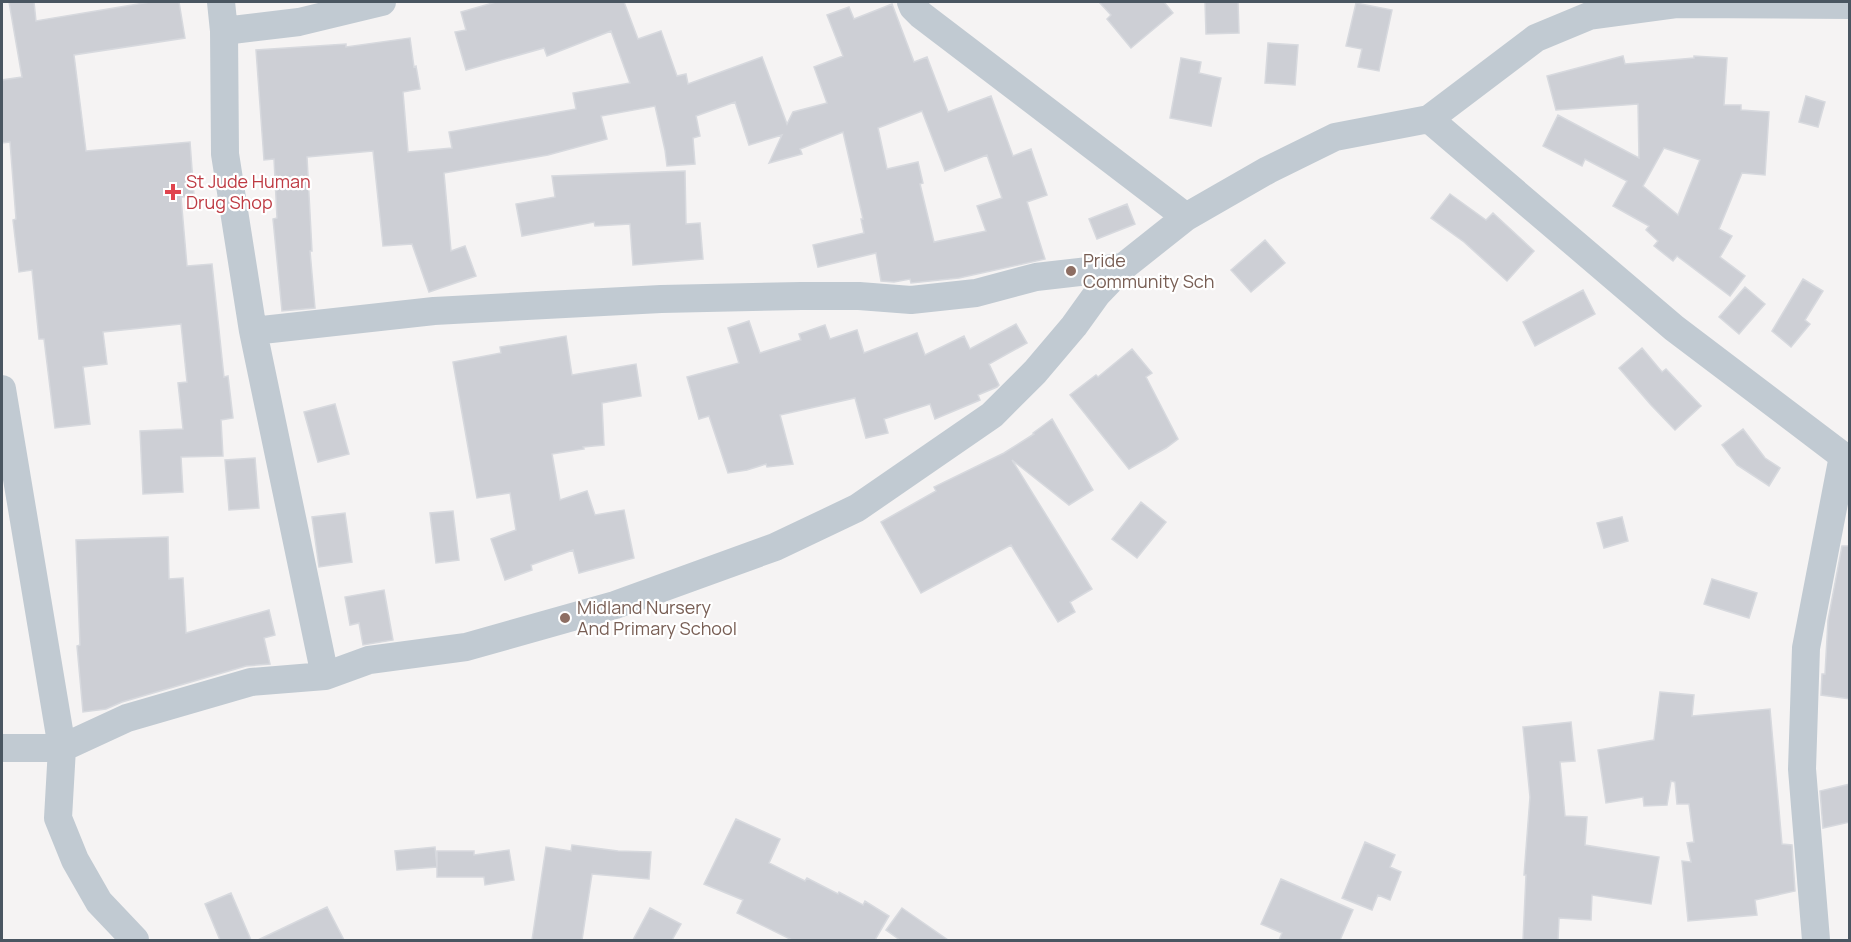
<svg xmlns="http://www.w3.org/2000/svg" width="1851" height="942" font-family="Manrope,sans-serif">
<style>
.building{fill:#cdcfd5;stroke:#d7d9de;stroke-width:1.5;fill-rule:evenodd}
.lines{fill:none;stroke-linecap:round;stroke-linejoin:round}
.minor{stroke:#c1cad2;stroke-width:28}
.health-dot{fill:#e0444e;stroke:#fff;stroke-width:2}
.education-dot{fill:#8d6e63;stroke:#fff;stroke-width:2}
.labels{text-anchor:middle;stroke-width:4.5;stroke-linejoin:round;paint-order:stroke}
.health-label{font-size:18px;fill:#be3a42;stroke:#fff;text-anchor:start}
.education-label{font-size:18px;fill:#785e54;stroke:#fff;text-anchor:start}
</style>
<rect width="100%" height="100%" fill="#f5f3f3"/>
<path class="building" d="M 9,2 L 34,2 L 36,21 L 150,2 L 179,2 L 185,38 L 74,55 L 86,151 L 190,142 L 194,196 L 181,197 L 187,266 L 212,264 L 224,377 L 228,376 L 233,418 L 221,420 L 223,456 L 181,457 L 183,492 L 143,494 L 140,431 L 183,429 L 178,383 L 187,382 L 181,324 L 103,332 L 107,364 L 83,367 L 90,424 L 55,428 L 44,339 L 39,339 L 32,270 L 19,272 L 13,220 L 16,219 L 10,142 L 2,143 L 2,80 L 22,77 Z
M 496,2 L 624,2 L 638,39 L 661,31 L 677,76 L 686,74 L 688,84 L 762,57 L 787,124 L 793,112 L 827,103 L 814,67 L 843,56 L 827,15 L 849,7 L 854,19 L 892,4 L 914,62 L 927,57 L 948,112 L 991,96 L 1013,156 L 1031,149 L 1047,195 L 1027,202 L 1045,259 L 959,278 L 911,283 L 910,279 L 894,282 L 881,281 L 876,253 L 818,267 L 813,245 L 864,233 L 861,219 L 863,219 L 843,132 L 800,149 L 802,154 L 769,163 L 782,135 L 749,145 L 735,102 L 696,116 L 700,136 L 693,138 L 695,164 L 667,166 L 665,150 L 655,106 L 601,116 L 607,139 L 548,155 L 444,173 L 451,251 L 465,246 L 476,276 L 429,292 L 412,244 L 383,246 L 373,151 L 307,157 L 312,251 L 310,251 L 315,308 L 282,311 L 273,219 L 277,218 L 274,159 L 264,160 L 256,50 L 346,44 L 346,47 L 410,38 L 414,67 L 416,66 L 420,89 L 403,92 L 408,152 L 452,148 L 449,132 L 576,109 L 573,93 L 630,83 L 611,31 L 547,56 L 544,48 L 466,70 L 455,32 L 466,30 L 461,12 ZM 922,111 L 945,171 L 987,155 L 1002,198 L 977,206 L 986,231 L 934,242 L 920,184 L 923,183 L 918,162 L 887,169 L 878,128 Z
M 1099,2 L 1164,2 L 1173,13 L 1131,48 L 1107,19 L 1111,15 Z
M 1205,2 L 1238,2 L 1239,33 L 1206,34 Z
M 1356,3 L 1392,10 L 1379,71 L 1358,67 L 1362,49 L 1346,46 Z
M 1268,43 L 1298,45 L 1295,85 L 1265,83 Z
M 1623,56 L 1625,64 L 1694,58 L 1694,56 L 1727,58 L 1724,105 L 1741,105 L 1741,110 L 1769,112 L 1765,175 L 1742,173 L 1719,229 L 1732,236 L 1720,257 L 1745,276 L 1730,296 L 1677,256 L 1673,261 L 1654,246 L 1658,241 L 1646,230 L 1649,226 L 1613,206 L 1627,181 L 1585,159 L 1582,166 L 1543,146 L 1558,115 L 1639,158 L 1638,104 L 1556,110 L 1547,76 ZM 1664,148 L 1700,160 L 1678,215 L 1643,186 Z
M 1181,58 L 1201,62 L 1199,73 L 1221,78 L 1211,126 L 1170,118 Z
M 1806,96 L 1825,102 L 1818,127 L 1799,122 Z
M 685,171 L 686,224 L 700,223 L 703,259 L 633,265 L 630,224 L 595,226 L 594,222 L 522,236 L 516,204 L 555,197 L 552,176 Z
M 1450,194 L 1486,220 L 1493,213 L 1534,251 L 1507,281 L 1464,242 L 1431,218 Z
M 1127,204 L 1135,224 L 1097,239 L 1089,219 Z
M 1265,240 L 1285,263 L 1251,292 L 1231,270 Z
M 1803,279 L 1823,291 L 1805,320 L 1810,324 L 1791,347 L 1772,331 Z
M 1745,287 L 1765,304 L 1739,334 L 1719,317 Z
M 1583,290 L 1595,314 L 1535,346 L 1523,322 Z
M 749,321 L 760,353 L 801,340 L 799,334 L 825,325 L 830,339 L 857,330 L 864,353 L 917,333 L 925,355 L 964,336 L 970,349 L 1016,324 L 1027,343 L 989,364 L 999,385 L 997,387 L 978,395 L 980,400 L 935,419 L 930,404 L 884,419 L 888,433 L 866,438 L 855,398 L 780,415 L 793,464 L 767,467 L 766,464 L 747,470 L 728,473 L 709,416 L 699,419 L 687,377 L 739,363 L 728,328 Z
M 566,336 L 572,375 L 636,364 L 641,396 L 602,403 L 604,445 L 583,447 L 584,449 L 552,454 L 560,500 L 587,491 L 595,515 L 624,510 L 634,558 L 579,573 L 573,550 L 531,565 L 532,570 L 505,580 L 491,539 L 516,530 L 510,493 L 477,498 L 453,362 L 501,353 L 500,347 Z
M 1642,348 L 1662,372 L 1666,369 L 1701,406 L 1675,430 L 1651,405 L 1619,368 Z
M 1132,349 L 1152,373 L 1146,377 L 1178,439 L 1166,448 L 1129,469 L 1070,395 L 1096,375 L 1098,377 Z
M 335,404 L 349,454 L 318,462 L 304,412 Z
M 1052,419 L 1093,490 L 1069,505 L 1012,460 L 1092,589 L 1070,602 L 1075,612 L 1058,622 L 1011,545 L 921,593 L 881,522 L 936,491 L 934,487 L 1004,453 L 1034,434 L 1033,433 Z
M 1743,429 L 1765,458 L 1780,468 L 1769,486 L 1737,465 L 1722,445 Z
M 255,458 L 259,508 L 229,510 L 225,460 Z
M 1141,502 L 1166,522 L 1137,558 L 1112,539 Z
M 453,511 L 459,560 L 436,563 L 430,513 Z
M 345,513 L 352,562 L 319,567 L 312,517 Z
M 1622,517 L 1628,541 L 1604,548 L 1597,523 Z
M 168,537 L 169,579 L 183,578 L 186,633 L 269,610 L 275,635 L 264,638 L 270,664 L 246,666 L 122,702 L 106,709 L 83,712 L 77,646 L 80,645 L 76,540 Z
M 1842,546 L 1850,546 L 1850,699 L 1821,695 L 1822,674 L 1825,674 L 1828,620 Z
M 1712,579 L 1757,593 L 1749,618 L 1704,604 Z
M 384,590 L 393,640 L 363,645 L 359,623 L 350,625 L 345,597 Z
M 1660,692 L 1694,695 L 1692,716 L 1770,709 L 1782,844 L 1792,845 L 1795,891 L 1755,900 L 1757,915 L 1688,921 L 1682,861 L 1691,862 L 1687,843 L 1694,842 L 1689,804 L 1677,804 L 1675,782 L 1671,781 L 1667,805 L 1644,806 L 1643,797 L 1606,803 L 1598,750 L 1654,740 Z
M 1571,722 L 1575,761 L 1560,762 L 1565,816 L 1587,817 L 1585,845 L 1659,857 L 1651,904 L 1592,895 L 1591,920 L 1559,918 L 1558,940 L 1523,940 L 1526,875 L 1524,875 L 1530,797 L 1523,727 Z
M 1850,784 L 1850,822 L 1823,828 L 1820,791 Z
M 736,819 L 780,839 L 769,863 L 805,881 L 807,878 L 838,894 L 839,892 L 863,905 L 865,901 L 889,916 L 875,940 L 792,940 L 737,913 L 743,900 L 704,884 Z
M 1365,842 L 1395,855 L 1390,867 L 1401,872 L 1390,900 L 1378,895 L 1372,910 L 1342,898 Z
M 572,845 L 618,851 L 651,852 L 649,879 L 592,874 L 582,940 L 532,940 L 546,847 L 571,851 Z
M 435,847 L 437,867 L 397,870 L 395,851 Z
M 509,850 L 514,880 L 485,885 L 484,877 L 437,877 L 437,851 L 474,851 L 474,855 Z
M 1281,879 L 1353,910 L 1340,940 L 1279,940 L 1282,933 L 1261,924 Z
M 231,893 L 251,940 L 220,940 L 205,904 Z
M 327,907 L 344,940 L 258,940 Z
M 650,908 L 681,924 L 672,940 L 633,940 Z
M 902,908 L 948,940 L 900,940 L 886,930 Z"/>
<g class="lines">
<path class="minor" d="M 221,2 L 224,31 L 225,154 L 253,331 L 325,676
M 911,2 L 913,7 L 921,15 L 1186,217
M 224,31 L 299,22 L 382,2
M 1429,119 L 1674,328 L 1843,456 L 1850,459
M 253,331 L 434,311 L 661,299 L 801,296 L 859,296 L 911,300 L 976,293 L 1036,277 L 1123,267
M 2,389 L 62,748 L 58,818 L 75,860 L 99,902 L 135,940
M 2,748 L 62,748 L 127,718 L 251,682 L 325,676 L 369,660 L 466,647 L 615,605 L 775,547 L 857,508 L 992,415 L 1035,372 L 1074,326 L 1097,294 L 1123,267 L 1186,217 L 1268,170 L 1335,137 L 1429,119 L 1536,38 L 1589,16 L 1678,4 L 1850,5
M 1816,940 L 1802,769 L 1806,648 L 1843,456"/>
</g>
<path class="health-dot" d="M170 183h6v6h6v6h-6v6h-6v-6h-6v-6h6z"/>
<g class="education-dot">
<circle cx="1071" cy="271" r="6"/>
<circle cx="565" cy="618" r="6"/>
</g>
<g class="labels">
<g class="health-label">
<text x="186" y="188">St Jude Human<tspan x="186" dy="21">Drug Shop</tspan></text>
</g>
<g class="education-label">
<text x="1083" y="267">Pride<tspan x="1083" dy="21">Community Sch</tspan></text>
<text x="577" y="614">Midland Nursery<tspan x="577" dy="21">And Primary School</tspan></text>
</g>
</g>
<rect width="1851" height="942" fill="none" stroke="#4a5661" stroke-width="6"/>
</svg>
